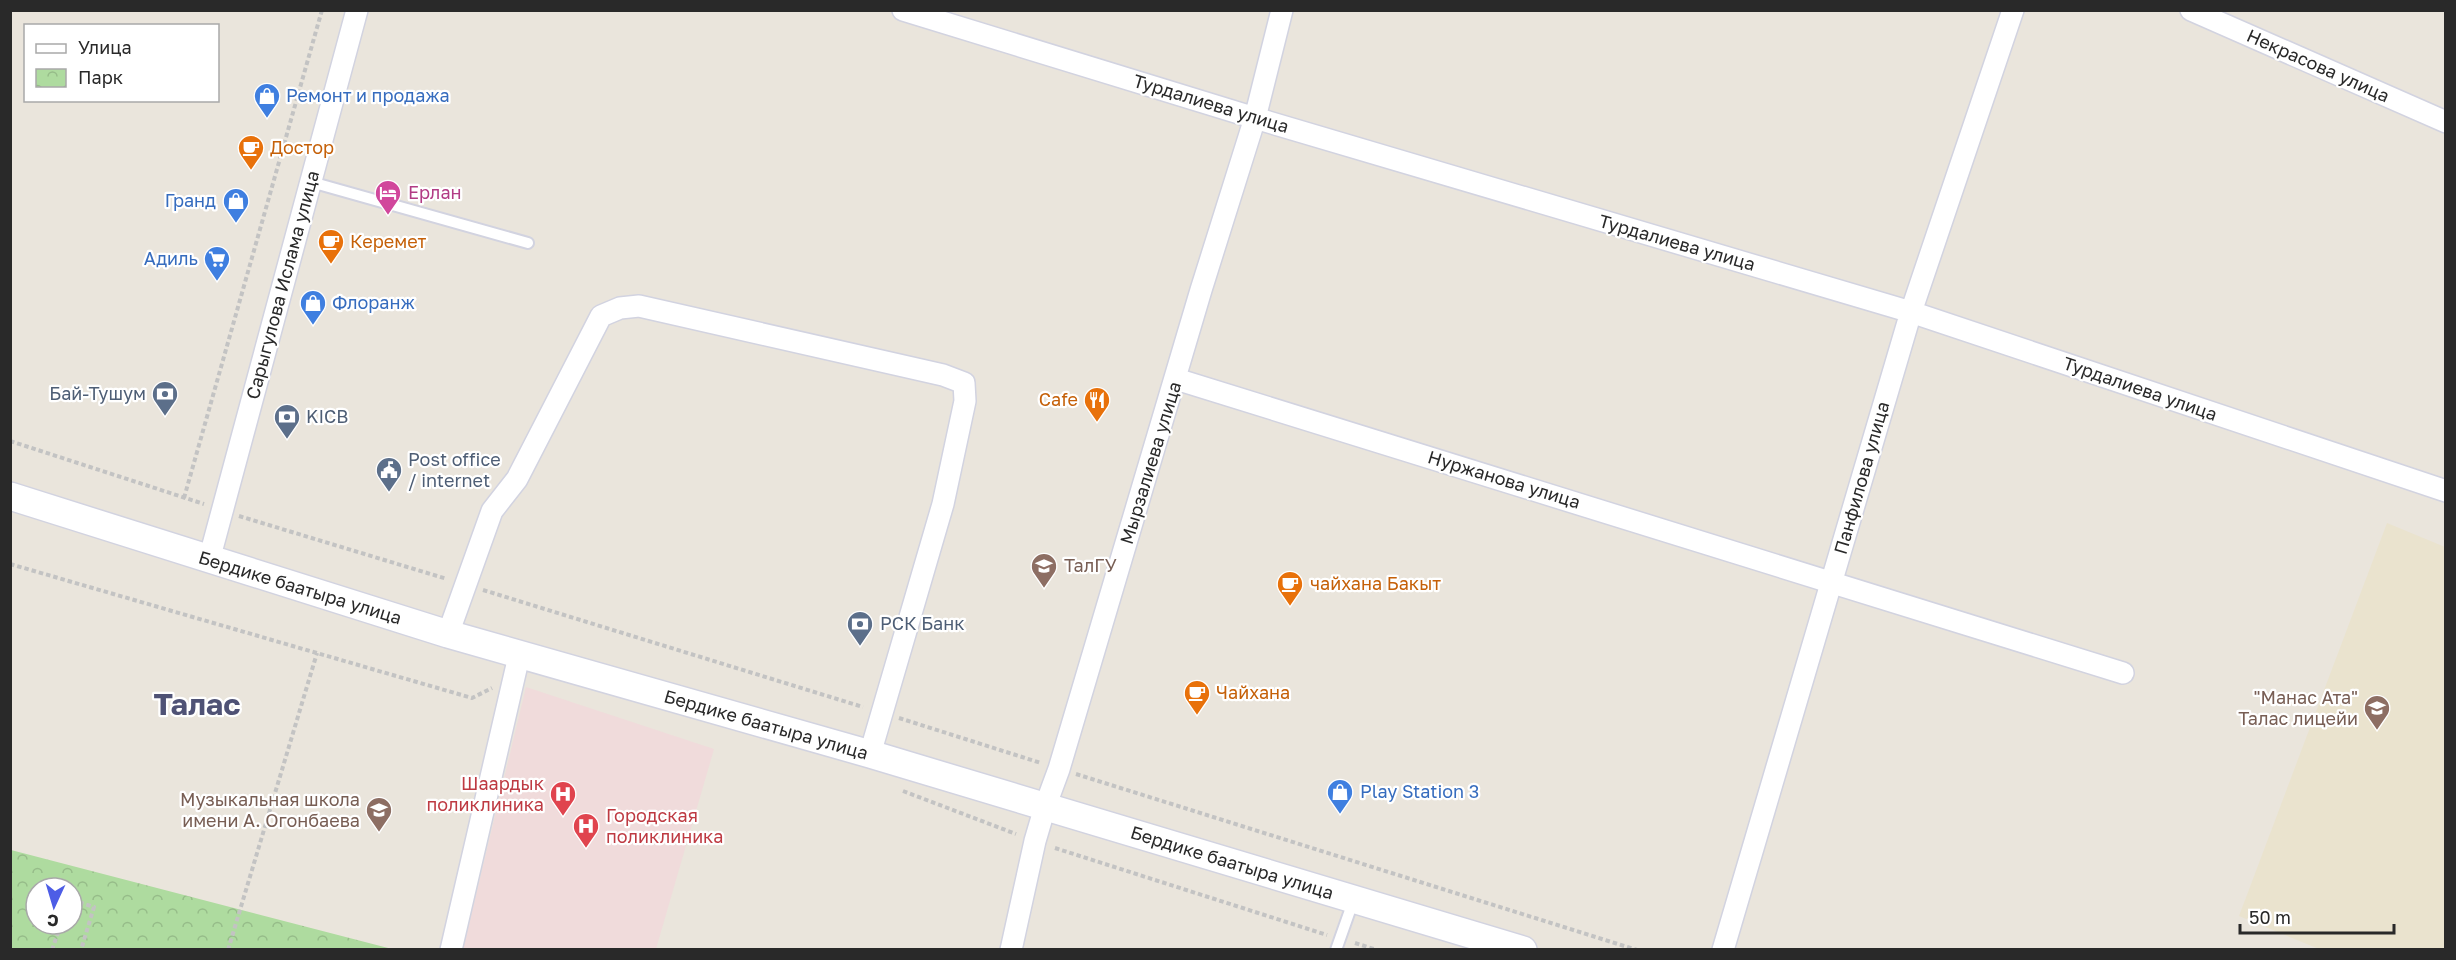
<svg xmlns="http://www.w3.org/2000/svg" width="2456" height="960" font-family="'Golos Text',sans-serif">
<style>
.education{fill:#eae3ce}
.medical{fill:#f0dbdb}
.park{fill:url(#park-crowns);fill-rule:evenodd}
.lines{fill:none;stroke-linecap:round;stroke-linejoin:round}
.service-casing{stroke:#d2d3e0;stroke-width:14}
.minor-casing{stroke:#d2d3e0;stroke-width:24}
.tertiary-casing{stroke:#d2d3e0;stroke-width:30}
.path{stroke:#c3c3c3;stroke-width:4;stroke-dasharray:4.5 3;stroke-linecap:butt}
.service{stroke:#fff;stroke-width:10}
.minor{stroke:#fff;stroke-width:21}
.tertiary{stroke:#fff;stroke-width:27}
.labels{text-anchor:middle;stroke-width:4.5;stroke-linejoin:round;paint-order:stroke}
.street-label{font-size:18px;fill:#292929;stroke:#fff}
.shop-label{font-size:18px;fill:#366cbe;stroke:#fff;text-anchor:start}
.food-label{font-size:18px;fill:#c56008;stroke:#fff;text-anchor:start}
.hotel-label{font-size:18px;fill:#b23c85;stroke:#fff;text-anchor:start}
.service-label{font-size:18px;fill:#4e5e75;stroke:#fff;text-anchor:start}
.education-label{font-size:18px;fill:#785e54;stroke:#fff;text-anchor:end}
.health-label{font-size:18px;fill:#be3a42;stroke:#fff;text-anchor:end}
.town-label{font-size:30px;font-weight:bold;fill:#4f5275;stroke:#fff}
</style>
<defs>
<pattern id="park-crowns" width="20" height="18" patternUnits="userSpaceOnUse" patternTransform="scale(1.5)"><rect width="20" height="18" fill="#aedb9f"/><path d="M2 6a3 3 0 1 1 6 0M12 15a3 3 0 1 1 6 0" fill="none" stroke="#96bc89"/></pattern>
</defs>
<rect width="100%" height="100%" fill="#eae5dc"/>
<path class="education" d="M 2387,523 L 2445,547 L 2445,949 L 2319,949 L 2239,916 Z"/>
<path class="medical" d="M 526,687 L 714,749 L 656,949 L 463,949 Z"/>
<path class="park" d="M 10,850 L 11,850 L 392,949 L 11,949 ZM 36,888 L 72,888 L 72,924 L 36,924 Z"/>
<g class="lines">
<g class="service-casing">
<path id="service" d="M 311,182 L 528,243
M 1336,950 L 1354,899"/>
</g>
<g class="minor-casing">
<path id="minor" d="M 903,10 L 1255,118 L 1911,312 L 2446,491
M 2191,10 L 2446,122
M 1176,379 L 2123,673
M 209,560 L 357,10
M 448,634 L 492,511 L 517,479 L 601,316 L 620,308 L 639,306 L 943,375 L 964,383 L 965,401 L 943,504 L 870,754
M 451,950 L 519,656
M 1011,950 L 1035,841 L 1045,807 L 1059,769 L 1201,290 L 1255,118 L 1282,10
M 1723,950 L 1911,312 L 2013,10"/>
</g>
<g class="tertiary-casing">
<path id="tertiary" d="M 10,496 L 448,634 L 870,754 L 1523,950"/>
</g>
<path class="path" d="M 10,441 L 204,504
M 184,498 L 322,10
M 239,516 L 447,579
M 10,564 L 472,698 L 492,688
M 483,590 L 863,707
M 899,718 L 1041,763
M 1076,774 L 1637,950
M 903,791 L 1016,834
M 1055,848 L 1327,935
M 72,900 L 94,907 L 81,950
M 1355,943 L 1377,950
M 52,950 L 61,924
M 228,950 L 317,653"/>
<use href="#service" class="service"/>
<use href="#minor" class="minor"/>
<use href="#tertiary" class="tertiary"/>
</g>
<defs>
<g id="shop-pin" transform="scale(1.35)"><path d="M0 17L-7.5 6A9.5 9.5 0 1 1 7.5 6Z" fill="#3f7fe0" stroke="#fff"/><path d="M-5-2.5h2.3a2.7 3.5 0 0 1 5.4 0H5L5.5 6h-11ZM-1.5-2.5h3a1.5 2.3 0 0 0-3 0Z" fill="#fff"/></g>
<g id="cafe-pin" transform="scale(1.35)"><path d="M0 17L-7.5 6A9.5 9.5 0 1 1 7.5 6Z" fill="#e8710a" stroke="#fff"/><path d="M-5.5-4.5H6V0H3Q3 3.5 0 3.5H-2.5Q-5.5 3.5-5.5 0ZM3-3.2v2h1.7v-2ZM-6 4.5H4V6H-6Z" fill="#fff"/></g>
<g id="hotel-pin" transform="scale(1.35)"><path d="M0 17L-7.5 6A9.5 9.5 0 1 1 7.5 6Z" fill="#d1479c" stroke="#fff"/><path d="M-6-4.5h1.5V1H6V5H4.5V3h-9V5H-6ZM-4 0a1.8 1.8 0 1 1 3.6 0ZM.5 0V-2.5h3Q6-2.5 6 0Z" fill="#fff"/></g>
<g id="supermarket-pin" transform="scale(1.35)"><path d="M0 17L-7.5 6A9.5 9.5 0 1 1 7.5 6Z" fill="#3f7fe0" stroke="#fff"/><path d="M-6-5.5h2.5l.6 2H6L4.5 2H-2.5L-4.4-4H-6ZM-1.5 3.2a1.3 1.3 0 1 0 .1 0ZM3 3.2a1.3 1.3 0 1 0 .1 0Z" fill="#fff"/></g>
<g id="bank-pin" transform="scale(1.35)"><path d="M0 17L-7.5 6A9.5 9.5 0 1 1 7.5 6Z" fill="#5c6f8a" stroke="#fff"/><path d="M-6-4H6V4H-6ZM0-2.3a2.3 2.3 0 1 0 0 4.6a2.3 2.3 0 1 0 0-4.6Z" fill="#fff"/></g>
<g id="restaurant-pin" transform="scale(1.35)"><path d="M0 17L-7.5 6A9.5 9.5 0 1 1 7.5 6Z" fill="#e8710a" stroke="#fff"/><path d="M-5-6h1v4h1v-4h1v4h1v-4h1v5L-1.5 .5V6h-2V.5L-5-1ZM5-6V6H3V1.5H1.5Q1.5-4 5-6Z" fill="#fff"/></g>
<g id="civic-pin" transform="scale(1.35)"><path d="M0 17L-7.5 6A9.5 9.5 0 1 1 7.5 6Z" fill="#5c6f8a" stroke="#fff"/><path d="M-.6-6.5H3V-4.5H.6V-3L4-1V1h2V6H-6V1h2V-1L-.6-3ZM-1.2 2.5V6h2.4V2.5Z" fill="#fff"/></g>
<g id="university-pin" transform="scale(1.35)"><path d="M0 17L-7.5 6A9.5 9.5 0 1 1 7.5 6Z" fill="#8d6e63" stroke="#fff"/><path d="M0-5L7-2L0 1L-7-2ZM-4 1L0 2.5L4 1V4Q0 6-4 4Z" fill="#fff"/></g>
<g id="school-pin" transform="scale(1.35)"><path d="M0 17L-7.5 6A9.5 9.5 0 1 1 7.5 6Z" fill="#8d6e63" stroke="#fff"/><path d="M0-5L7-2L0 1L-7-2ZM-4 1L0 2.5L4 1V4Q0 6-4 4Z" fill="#fff"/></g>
<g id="hospital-pin" transform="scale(1.35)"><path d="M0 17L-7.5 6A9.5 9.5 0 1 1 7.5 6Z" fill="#e0444e" stroke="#fff"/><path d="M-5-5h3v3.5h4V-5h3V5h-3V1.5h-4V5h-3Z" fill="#fff"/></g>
</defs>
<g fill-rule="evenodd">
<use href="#shop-pin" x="267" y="96"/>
<use href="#cafe-pin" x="251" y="148"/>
<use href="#hotel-pin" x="388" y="193"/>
<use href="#shop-pin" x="236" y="201"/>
<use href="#cafe-pin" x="331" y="242"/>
<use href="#supermarket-pin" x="217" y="259"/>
<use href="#shop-pin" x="313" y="303"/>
<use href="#bank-pin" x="165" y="394"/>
<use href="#restaurant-pin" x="1097" y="400"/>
<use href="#bank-pin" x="287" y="417"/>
<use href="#civic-pin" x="389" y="470"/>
<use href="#university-pin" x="1044" y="566"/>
<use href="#cafe-pin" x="1290" y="584"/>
<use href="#bank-pin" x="860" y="624"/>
<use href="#cafe-pin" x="1197" y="693"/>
<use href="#school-pin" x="2377" y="708"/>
<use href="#shop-pin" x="1340" y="792"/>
<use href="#hospital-pin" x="563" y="794"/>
<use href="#school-pin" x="379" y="810"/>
<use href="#hospital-pin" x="586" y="826"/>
</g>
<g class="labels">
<g class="street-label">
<text transform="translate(2318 66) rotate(24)" y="6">Некрасова улица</text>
<text transform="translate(1211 104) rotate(17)" y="6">Турдалиева улица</text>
<text transform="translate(1677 243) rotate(16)" y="6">Турдалиева улица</text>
<text transform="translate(283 285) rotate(-75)" y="6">Сарыгулова Ислама улица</text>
<text transform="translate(2140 389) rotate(19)" y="6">Турдалиева улица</text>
<text transform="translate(1151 463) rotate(-73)" y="6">Мырзалиева улица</text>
<text transform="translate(1862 478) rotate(-74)" y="6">Панфилова улица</text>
<text transform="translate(1504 480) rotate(17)" y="6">Нуржанова улица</text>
<text transform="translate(300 588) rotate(17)" y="6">Бердике баатыра улица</text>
<text transform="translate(766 725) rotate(16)" y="6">Бердике баатыра улица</text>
<text transform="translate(1232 863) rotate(17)" y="6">Бердике баатыра улица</text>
</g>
<g class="shop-label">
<text x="286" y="102">Ремонт и продажа</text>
<text x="216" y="207" text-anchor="end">Гранд</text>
<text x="198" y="265" text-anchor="end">Адиль</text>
<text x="332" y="309">Флоранж</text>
<text x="1360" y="798">Play Station 3</text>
</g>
<g class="food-label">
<text x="270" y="154">Достор</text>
<text x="350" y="248">Керемет</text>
<text x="1078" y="406" text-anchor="end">Cafe</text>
<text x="1310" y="590">чайхана Бакыт</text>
<text x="1216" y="699">Чайхана</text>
</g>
<g class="hotel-label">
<text x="408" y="199">Ерлан</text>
</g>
<g class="service-label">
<text x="146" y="400" text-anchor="end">Бай-Тушум</text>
<text x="306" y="423">KICB</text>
<text x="408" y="466">Post office<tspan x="408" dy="21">/ internet</tspan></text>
<text x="880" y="630">РСК Банк</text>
</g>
<g class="education-label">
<text x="1064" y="572" text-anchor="start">ТалГУ</text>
<text x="2358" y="704">"Манас Ата"<tspan x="2358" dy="21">Талас лицейи</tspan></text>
<text x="360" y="806">Музыкальная школа<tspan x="360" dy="21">имени А. Огонбаева</tspan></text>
</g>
<g class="health-label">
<text x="544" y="790">Шаардык<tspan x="544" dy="21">поликлиника</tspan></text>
<text x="606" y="822" text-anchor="start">Городская<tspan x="606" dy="21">поликлиника</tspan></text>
</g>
<g class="town-label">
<text x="197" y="715">Талас</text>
</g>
</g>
<rect width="2456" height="960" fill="none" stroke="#292929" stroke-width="24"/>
<rect x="24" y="24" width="195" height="78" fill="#ffffff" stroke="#a9a9a9" stroke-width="1.5"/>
<rect x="36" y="44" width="30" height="9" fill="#ffffff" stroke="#a9a9a9" stroke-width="1.5"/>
<text x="78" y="54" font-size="18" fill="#292929">Улица</text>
<rect x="36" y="69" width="30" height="18" fill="url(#park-crowns)" stroke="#a9a9a9" stroke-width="1.5"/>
<text x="78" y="84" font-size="18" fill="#292929">Парк</text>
<g transform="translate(54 906) rotate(184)"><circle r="28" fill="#ffffff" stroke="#a9a9a9" stroke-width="1.5"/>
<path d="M0-4.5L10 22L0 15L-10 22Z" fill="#4d5de6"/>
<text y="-9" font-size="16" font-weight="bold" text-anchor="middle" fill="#292929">С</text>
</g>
<path d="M2240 924v9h154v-9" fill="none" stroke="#292929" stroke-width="3"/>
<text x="2249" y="924" font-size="18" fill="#292929" stroke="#ffffff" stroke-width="4.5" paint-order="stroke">50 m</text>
</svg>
